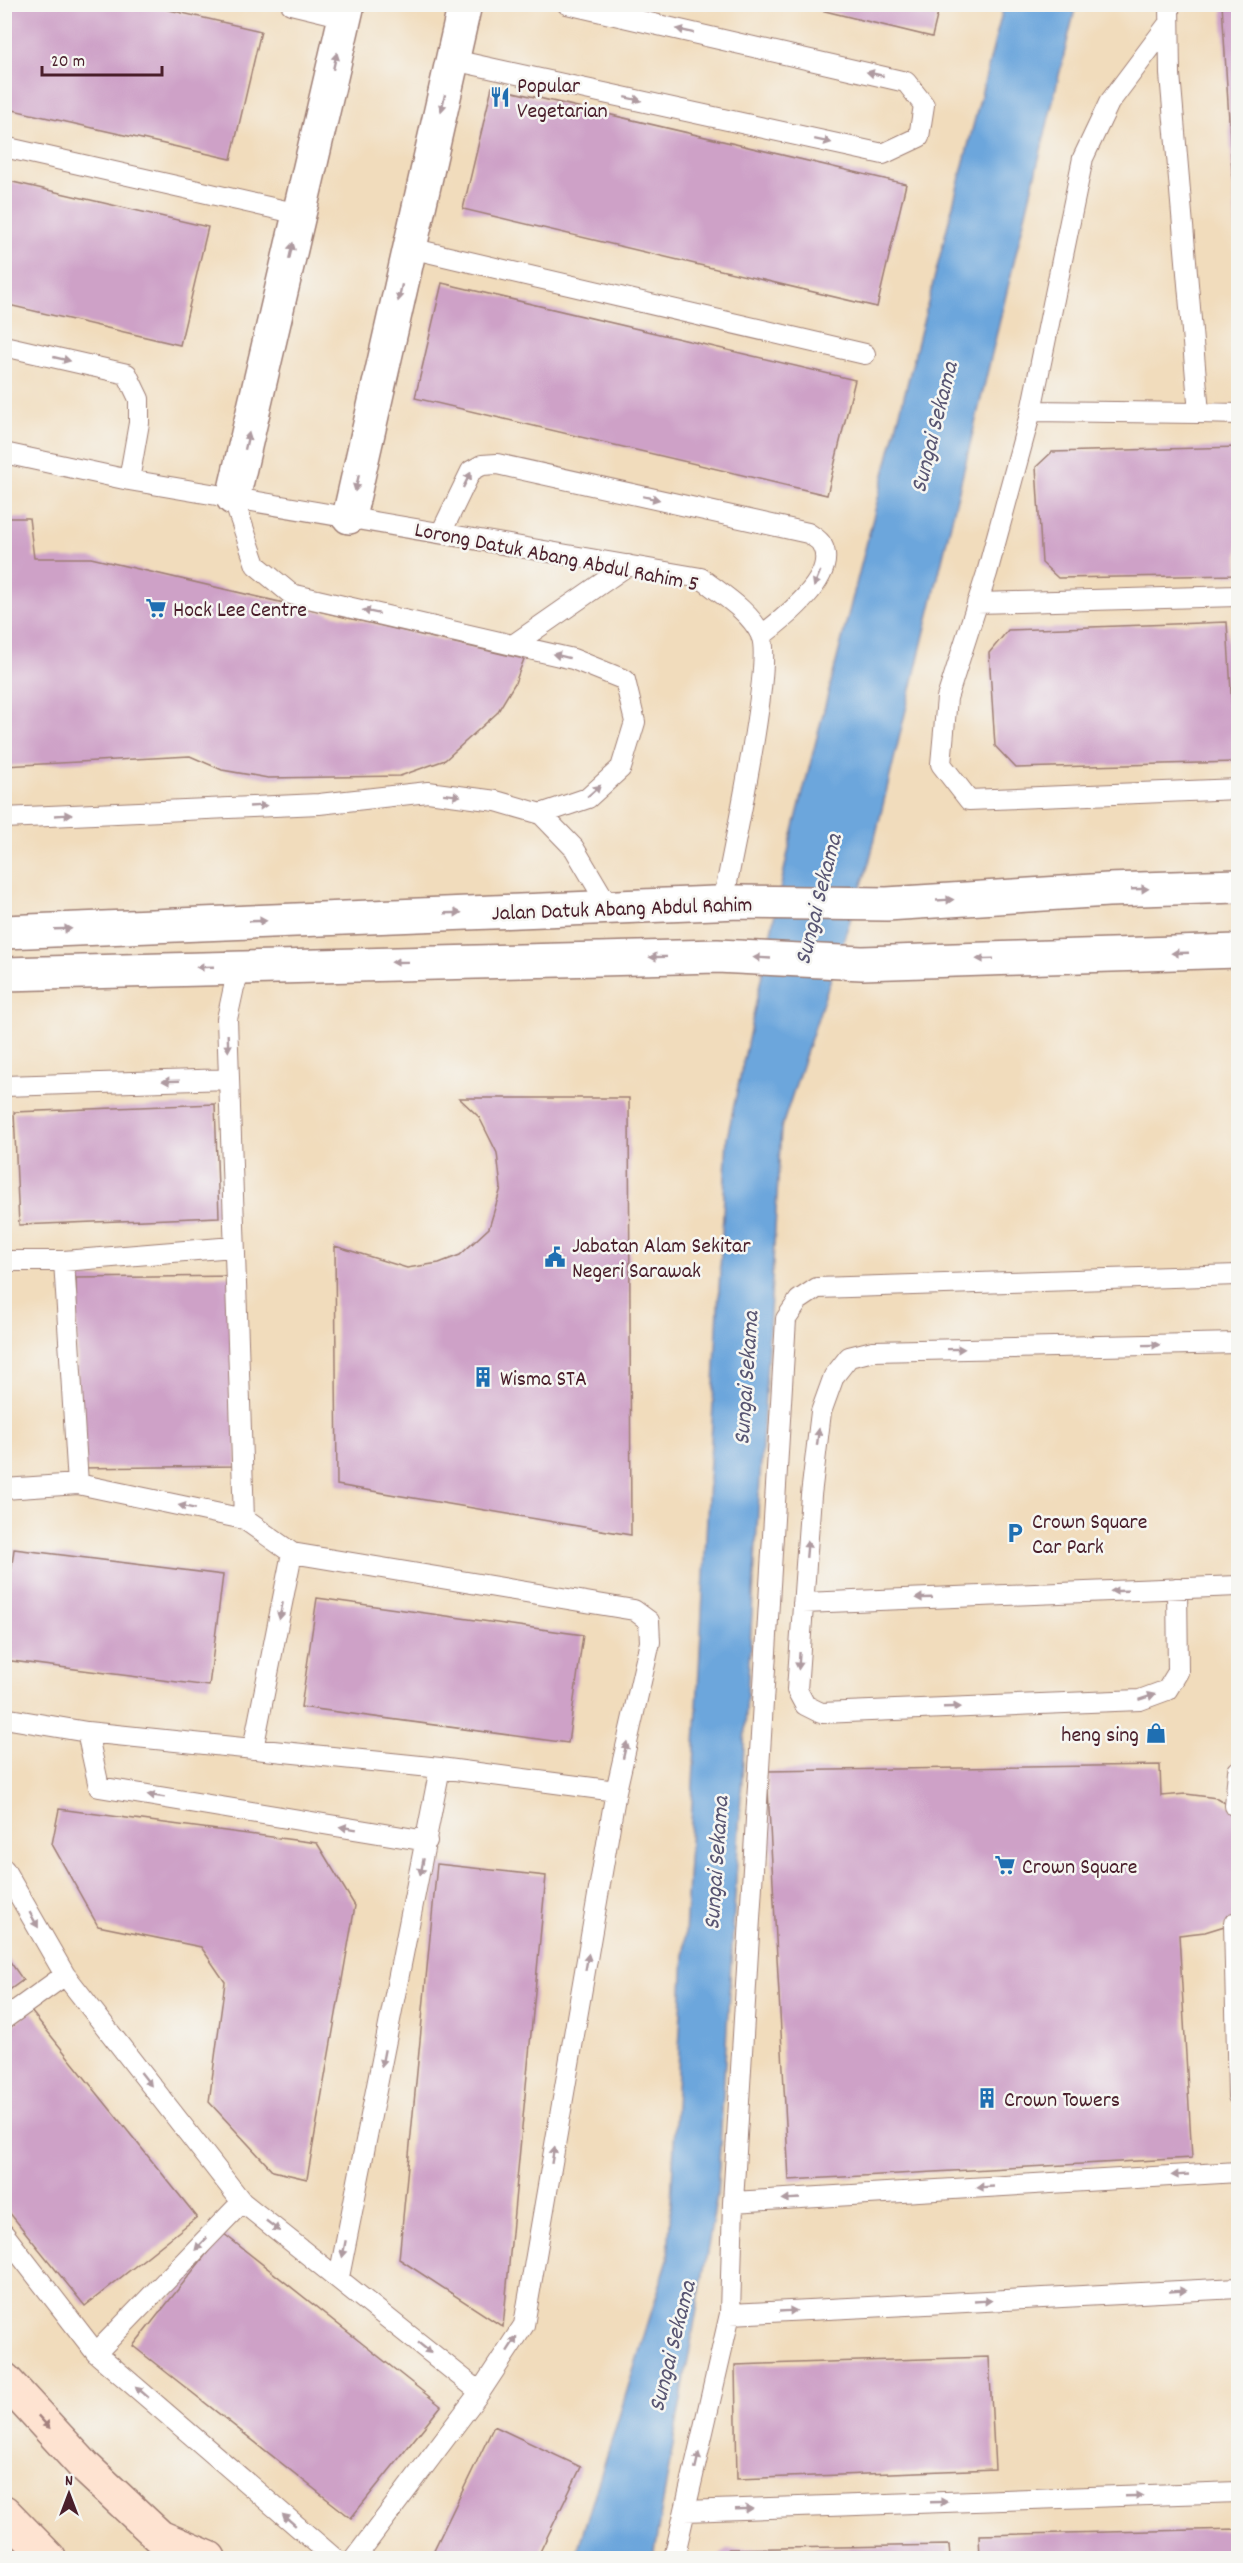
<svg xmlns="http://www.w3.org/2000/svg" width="1243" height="2563" font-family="Dekko,sans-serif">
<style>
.water{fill:#6ca6dc;stroke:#5b6284;stroke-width:1.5}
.building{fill:#cea1c7}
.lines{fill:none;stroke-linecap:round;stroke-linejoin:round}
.service-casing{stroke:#9e7e74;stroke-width:22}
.minor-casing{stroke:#9e7e74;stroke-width:36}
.tertiary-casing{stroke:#9e7e74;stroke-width:36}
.secondary-casing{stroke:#9e7e74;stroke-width:36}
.service{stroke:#fff;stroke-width:20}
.minor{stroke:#fff;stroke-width:33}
.tertiary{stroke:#fff;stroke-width:33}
.secondary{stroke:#fee3d1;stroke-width:33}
.oneway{fill:#ae9aa0}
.oneway2{fill:#a4817e}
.labels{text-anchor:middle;stroke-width:5;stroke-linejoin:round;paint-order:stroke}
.poi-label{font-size:22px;fill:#4a1f2b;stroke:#f6f6f2;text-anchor:start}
.street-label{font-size:22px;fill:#4a1f2b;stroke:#f6f6f2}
.water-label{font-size:24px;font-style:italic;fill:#585572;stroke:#f6f6f2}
</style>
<rect width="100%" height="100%" fill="#f6f6f2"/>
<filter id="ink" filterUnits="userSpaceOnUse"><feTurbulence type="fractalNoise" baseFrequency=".0167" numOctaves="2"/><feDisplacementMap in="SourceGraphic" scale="12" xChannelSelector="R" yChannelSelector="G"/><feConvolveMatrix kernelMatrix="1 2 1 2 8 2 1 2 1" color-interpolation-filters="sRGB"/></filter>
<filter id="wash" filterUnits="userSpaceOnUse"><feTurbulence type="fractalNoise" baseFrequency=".008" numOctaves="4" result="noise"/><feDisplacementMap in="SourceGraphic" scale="24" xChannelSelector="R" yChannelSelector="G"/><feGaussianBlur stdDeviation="1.35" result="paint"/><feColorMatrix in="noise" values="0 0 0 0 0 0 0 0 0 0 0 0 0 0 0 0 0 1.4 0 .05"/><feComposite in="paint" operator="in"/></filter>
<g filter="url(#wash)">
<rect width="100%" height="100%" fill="#f1dcbc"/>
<path class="water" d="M 1004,5 L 1076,5 L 869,863 L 781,1129 L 717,2195 L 653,2558 L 575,2558 L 668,2259 L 727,1138 L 790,843 Z"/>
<g id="blocks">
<path class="building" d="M 4,4 L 143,4 L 261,31 L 231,159 L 4,108 Z
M 796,4 L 940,4 L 932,37 Z
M 1222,4 L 1238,4 L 1238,252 L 1237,252 Z
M 492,87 L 906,184 L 877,307 L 463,209 Z
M 4,180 L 208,227 L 180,345 L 4,304 Z
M 442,283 L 855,380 L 827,495 L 415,398 Z
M 1238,447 L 1238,575 L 1058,578 L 1042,563 L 1036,467 L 1052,452 Z
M 4,518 L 29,518 L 34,558 L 91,558 L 524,659 L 515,683 L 497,713 L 445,760 L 400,776 L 268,778 L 222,770 L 190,756 L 4,766 Z
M 1227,622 L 1235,762 L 1016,768 L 995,746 L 989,653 L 1008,630 Z
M 459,1098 L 629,1098 L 631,1535 L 337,1485 L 335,1246 L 407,1268 L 439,1263 L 460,1255 L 489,1228 L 501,1188 L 497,1153 L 479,1117 Z
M 215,1104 L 219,1217 L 19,1225 L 14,1112 Z
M 234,1276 L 237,1466 L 79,1468 L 76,1278 Z
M 14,1549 L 223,1575 L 209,1686 L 4,1660 L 4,1625 Z
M 317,1598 L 583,1635 L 568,1743 L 301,1707 Z
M 1160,1765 L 1161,1796 L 1186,1794 L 1217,1798 L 1238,1811 L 1238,1918 L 1234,1923 L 1205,1932 L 1179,1935 L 1192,2158 L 789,2180 L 767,1771 Z
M 59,1809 L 317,1843 L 355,1906 L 307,2179 L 273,2171 L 209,2102 L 225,1982 L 201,1947 L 98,1926 L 52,1844 Z
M 437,1864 L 546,1876 L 503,2327 L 399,2259 Z
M 4,1953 L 23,1980 L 4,1994 Z
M 31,2011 L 197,2217 L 85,2306 L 4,2206 L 4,2032 Z
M 223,2233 L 441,2406 L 351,2518 L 133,2346 Z
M 989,2357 L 995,2469 L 737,2479 L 735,2365 Z
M 494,2426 L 581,2467 L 537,2558 L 430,2558 Z
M 1238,2529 L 1238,2558 L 980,2558 L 979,2535 Z
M 949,2545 L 950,2558 L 715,2558 L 729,2549 Z"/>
</g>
</g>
<g filter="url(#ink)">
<use href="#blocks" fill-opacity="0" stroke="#9e7e74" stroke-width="1.5"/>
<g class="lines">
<g class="service-casing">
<path id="service" d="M 291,4 L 345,17
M 1169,4 L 1170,74 L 1199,413 L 1238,414
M 1169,23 L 1109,103 L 1083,158 L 1031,411 L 987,573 L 947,698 L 941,764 L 969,800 L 1238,789
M 453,60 L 883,154 L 919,137 L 924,105 L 906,82 L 567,4
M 4,147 L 299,214
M 410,248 L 865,354
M 4,346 L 127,374 L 139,399 L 139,423 L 129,480
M 1031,411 L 1199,413
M 4,453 L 129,480 L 701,578 C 721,594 750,611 761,635 C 774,664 731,860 723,903
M 233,498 L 256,565 L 291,594 L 573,659 L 625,680 L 635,722 L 621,768 L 588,798 L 541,814
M 441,533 L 471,471 L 482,465 L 497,464 L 808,533 C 812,536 820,540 822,545 C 839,576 782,620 761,636
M 977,603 L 1238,596
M 513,645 L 628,565
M 4,818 L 319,804 L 428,792 L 496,801 L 541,814 L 574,848 L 609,907
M 243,966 L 234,987 L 227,1019 L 244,1519
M 4,1086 L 229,1079
M 4,1261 L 64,1261 L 233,1247
M 64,1261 L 78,1484
M 4,1489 L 78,1484 L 244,1519 L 292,1553 L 634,1610 L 649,1621 L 650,1642 L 616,1791 L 524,2325 L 480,2392 L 355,2558
M 1177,1588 L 1178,1672 L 1167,1690 L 1140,1700 L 821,1713 L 805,1705 L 797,1690 L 811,1495 L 821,1412 L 834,1376 L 849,1357 L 873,1351 L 1238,1343
M 803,1603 L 1238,1586
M 4,1718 L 87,1732 L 440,1768 L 616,1791
M 87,1732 L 99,1787 L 427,1841
M 253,1749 L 292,1553
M 1235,1806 L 1238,1771
M 4,1869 L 65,1975 L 242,2202 L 480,2392
M 1234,1923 L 1238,2096
M 4,2019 L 65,1975
M 733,2202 L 1238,2172
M 4,2234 L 96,2353 L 334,2558
M 339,2277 L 440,1768
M 730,2314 L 1238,2288
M 96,2353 L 242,2202
M 685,2511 L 1238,2492
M 674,2558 L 730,2314 L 733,2202 L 786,1319 L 799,1300 L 817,1288 L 1238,1275"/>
</g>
<g class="minor-casing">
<path id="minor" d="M 233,498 L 348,4
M 349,517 L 465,4"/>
</g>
<g class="tertiary-casing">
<path id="tertiary" d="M 4,932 L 739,902 L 887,904 L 1108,890 L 1238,886
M 4,974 L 717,956 L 862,963 L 1238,951"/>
</g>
<g class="secondary-casing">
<path id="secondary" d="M 4,2379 L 85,2467 L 160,2537 L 209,2558
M 4,2512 L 49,2558"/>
</g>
<use href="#service" class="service"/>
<use href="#minor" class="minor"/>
<use href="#tertiary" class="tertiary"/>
<use href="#secondary" class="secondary"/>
</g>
<defs><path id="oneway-solid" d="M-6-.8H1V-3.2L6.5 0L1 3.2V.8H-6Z" transform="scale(1.5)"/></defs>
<g class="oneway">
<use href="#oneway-solid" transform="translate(685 31) rotate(-167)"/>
<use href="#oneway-solid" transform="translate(335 61) rotate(-77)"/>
<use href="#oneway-solid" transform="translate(875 74) rotate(-167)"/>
<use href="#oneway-solid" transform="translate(633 99) rotate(12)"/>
<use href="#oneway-solid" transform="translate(443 103) rotate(103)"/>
<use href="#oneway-solid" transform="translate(823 141) rotate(12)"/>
<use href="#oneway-solid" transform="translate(291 251) rotate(-77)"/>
<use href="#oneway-solid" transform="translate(400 293) rotate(103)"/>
<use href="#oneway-solid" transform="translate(62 359) rotate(13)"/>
<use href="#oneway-solid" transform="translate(247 441) rotate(-77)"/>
<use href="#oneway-solid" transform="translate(467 480) rotate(-63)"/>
<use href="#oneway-solid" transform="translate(357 483) rotate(103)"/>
<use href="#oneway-solid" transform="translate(651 498) rotate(12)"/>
<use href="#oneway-solid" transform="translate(817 579) rotate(112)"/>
<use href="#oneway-solid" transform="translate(371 612) rotate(-168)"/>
<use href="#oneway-solid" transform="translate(561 656) rotate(-166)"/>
<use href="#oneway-solid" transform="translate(594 791) rotate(-41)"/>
<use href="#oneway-solid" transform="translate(452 795) rotate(7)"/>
<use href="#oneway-solid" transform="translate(258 806) rotate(-3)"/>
<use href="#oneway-solid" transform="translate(63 815) rotate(-3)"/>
<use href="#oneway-solid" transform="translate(1140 889) rotate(-2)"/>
<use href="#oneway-solid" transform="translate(945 900) rotate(-3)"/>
<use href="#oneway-solid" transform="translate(453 913) rotate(-2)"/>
<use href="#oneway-solid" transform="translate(258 921) rotate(-2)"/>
<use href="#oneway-solid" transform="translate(63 929) rotate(-2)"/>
<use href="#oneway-solid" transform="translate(1180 953) rotate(178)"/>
<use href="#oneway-solid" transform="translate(658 957) rotate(179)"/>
<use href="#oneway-solid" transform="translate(762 958) rotate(-177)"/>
<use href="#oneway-solid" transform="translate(985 959) rotate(178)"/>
<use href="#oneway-solid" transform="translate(400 962) rotate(179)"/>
<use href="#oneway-solid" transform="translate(205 967) rotate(178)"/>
<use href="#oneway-solid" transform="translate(228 1043) rotate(88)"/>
<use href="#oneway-solid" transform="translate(171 1081) rotate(178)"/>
<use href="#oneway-solid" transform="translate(1151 1345) rotate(-1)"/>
<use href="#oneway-solid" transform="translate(956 1349) rotate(-1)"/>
<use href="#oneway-solid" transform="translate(818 1437) rotate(-83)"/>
<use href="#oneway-solid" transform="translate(187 1507) rotate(-168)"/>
<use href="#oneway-solid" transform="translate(807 1549) rotate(-85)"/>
<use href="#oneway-solid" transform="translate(1119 1591) rotate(178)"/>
<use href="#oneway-solid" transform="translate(924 1598) rotate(178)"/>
<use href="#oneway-solid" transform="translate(281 1611) rotate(101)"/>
<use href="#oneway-solid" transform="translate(799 1661) rotate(94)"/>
<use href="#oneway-solid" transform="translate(1147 1697) rotate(-18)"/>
<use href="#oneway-solid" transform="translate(952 1707) rotate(-2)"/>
<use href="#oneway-solid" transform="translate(625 1750) rotate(-77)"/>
<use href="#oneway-solid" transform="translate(156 1796) rotate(-171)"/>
<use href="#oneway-solid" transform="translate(348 1828) rotate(-171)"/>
<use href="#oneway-solid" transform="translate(422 1867) rotate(101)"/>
<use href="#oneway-solid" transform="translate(34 1920) rotate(60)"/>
<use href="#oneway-solid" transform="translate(587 1962) rotate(-80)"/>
<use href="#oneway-solid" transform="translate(383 2058) rotate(101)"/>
<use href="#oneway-solid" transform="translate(146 2079) rotate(52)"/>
<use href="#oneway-solid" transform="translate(553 2155) rotate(-80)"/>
<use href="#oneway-solid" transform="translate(1180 2175) rotate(177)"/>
<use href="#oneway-solid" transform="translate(985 2187) rotate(177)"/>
<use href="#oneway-solid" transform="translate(791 2199) rotate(177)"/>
<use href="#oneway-solid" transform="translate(273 2226) rotate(38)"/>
<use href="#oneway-solid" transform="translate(201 2244) rotate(134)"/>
<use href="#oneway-solid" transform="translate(344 2249) rotate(101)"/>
<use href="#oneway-solid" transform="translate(1178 2291) rotate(-3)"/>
<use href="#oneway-solid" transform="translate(983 2301) rotate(-3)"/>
<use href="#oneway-solid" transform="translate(788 2311) rotate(-3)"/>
<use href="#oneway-solid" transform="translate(512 2344) rotate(-57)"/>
<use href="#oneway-solid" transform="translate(425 2348) rotate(39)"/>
<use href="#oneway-solid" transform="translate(142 2392) rotate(-139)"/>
<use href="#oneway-solid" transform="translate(697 2461) rotate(-77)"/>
<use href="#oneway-solid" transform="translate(1134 2496) rotate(-2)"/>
<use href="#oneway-solid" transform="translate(939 2502) rotate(-2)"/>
<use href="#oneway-solid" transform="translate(744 2509) rotate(-2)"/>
<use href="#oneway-solid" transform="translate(289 2520) rotate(-139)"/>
</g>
<use class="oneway2" href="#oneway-solid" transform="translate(44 2422) rotate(47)"/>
</g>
<defs>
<g id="restaurant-bare" transform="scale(1.62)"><path d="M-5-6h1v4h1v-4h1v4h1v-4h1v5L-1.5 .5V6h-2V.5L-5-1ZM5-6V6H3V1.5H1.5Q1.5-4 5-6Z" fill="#1f6fb2" stroke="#f6f6f2" stroke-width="2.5" paint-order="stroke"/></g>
<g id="supermarket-bare" transform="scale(1.62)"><path d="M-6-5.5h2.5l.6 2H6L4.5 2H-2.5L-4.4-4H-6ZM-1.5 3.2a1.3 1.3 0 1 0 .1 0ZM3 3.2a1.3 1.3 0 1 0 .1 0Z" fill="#1f6fb2" stroke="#f6f6f2" stroke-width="2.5" paint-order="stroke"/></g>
<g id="civic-bare" transform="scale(1.62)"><path d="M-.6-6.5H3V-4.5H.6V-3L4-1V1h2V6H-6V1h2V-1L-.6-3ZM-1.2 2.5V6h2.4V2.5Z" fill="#1f6fb2" stroke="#f6f6f2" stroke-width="2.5" paint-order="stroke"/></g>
<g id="building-bare" transform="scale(1.62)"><path d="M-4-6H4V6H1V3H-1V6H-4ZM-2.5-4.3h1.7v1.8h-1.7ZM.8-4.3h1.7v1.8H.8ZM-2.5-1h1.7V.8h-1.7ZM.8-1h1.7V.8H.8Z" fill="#1f6fb2" stroke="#f6f6f2" stroke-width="2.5" paint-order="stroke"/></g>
<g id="parking-bare" transform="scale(1.62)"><path d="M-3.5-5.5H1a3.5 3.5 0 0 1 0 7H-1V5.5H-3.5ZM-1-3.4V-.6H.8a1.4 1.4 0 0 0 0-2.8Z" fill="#1f6fb2" stroke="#f6f6f2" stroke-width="2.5" paint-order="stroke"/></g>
<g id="shop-bare" transform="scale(1.62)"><path d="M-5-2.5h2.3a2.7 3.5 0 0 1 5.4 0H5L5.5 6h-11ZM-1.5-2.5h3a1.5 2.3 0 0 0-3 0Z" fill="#1f6fb2" stroke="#f6f6f2" stroke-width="2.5" paint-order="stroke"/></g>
</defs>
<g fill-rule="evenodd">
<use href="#restaurant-bare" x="500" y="97"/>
<use href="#supermarket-bare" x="156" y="608"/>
<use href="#civic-bare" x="555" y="1257"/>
<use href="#building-bare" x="483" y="1377"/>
<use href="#parking-bare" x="1015" y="1533"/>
<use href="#shop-bare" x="1156" y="1733"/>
<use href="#supermarket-bare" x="1005" y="1865"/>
<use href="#building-bare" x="987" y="2098"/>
</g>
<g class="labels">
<g class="poi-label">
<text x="517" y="92">Popular<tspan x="517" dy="25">Vegetarian</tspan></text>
<text x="173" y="616">Hock Lee Centre</text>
<text x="572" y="1252">Jabatan Alam Sekitar<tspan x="572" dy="25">Negeri Sarawak</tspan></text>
<text x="500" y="1385">Wisma STA</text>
<text x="1032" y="1528">Crown Square<tspan x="1032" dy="25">Car Park</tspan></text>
<text x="1139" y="1741" text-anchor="end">heng sing</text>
<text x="1022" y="1873">Crown Square</text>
<text x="1004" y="2106">Crown Towers</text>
</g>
<g class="street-label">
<text transform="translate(557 555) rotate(11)" y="8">Lorong Datuk Abang Abdul Rahim 5</text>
<text transform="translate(622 907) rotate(-2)" y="8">Jalan Datuk Abang Abdul Rahim</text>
</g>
<g class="water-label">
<text transform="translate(933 427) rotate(-76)" y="8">Sungai Sekama</text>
<text transform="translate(817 899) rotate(-76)" y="8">Sungai Sekama</text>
<text transform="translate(745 1378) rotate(-86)" y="8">Sungai Sekama</text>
<text transform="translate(715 1863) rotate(-86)" y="8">Sungai Sekama</text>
<text transform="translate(671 2346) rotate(-76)" y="8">Sungai Sekama</text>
</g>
</g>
<rect width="1243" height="2563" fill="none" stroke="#f6f6f2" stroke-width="24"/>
<g transform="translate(69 2494)" stroke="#f6f6f2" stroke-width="4.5" paint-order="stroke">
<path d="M0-4.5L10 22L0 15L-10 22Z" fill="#4a1f2b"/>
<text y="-9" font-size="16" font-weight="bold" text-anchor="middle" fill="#4a1f2b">N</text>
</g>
<path d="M42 66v9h120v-9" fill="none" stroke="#4a1f2b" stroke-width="3"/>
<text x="51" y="66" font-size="18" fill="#4a1f2b" stroke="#f6f6f2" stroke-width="4.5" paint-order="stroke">20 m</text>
</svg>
